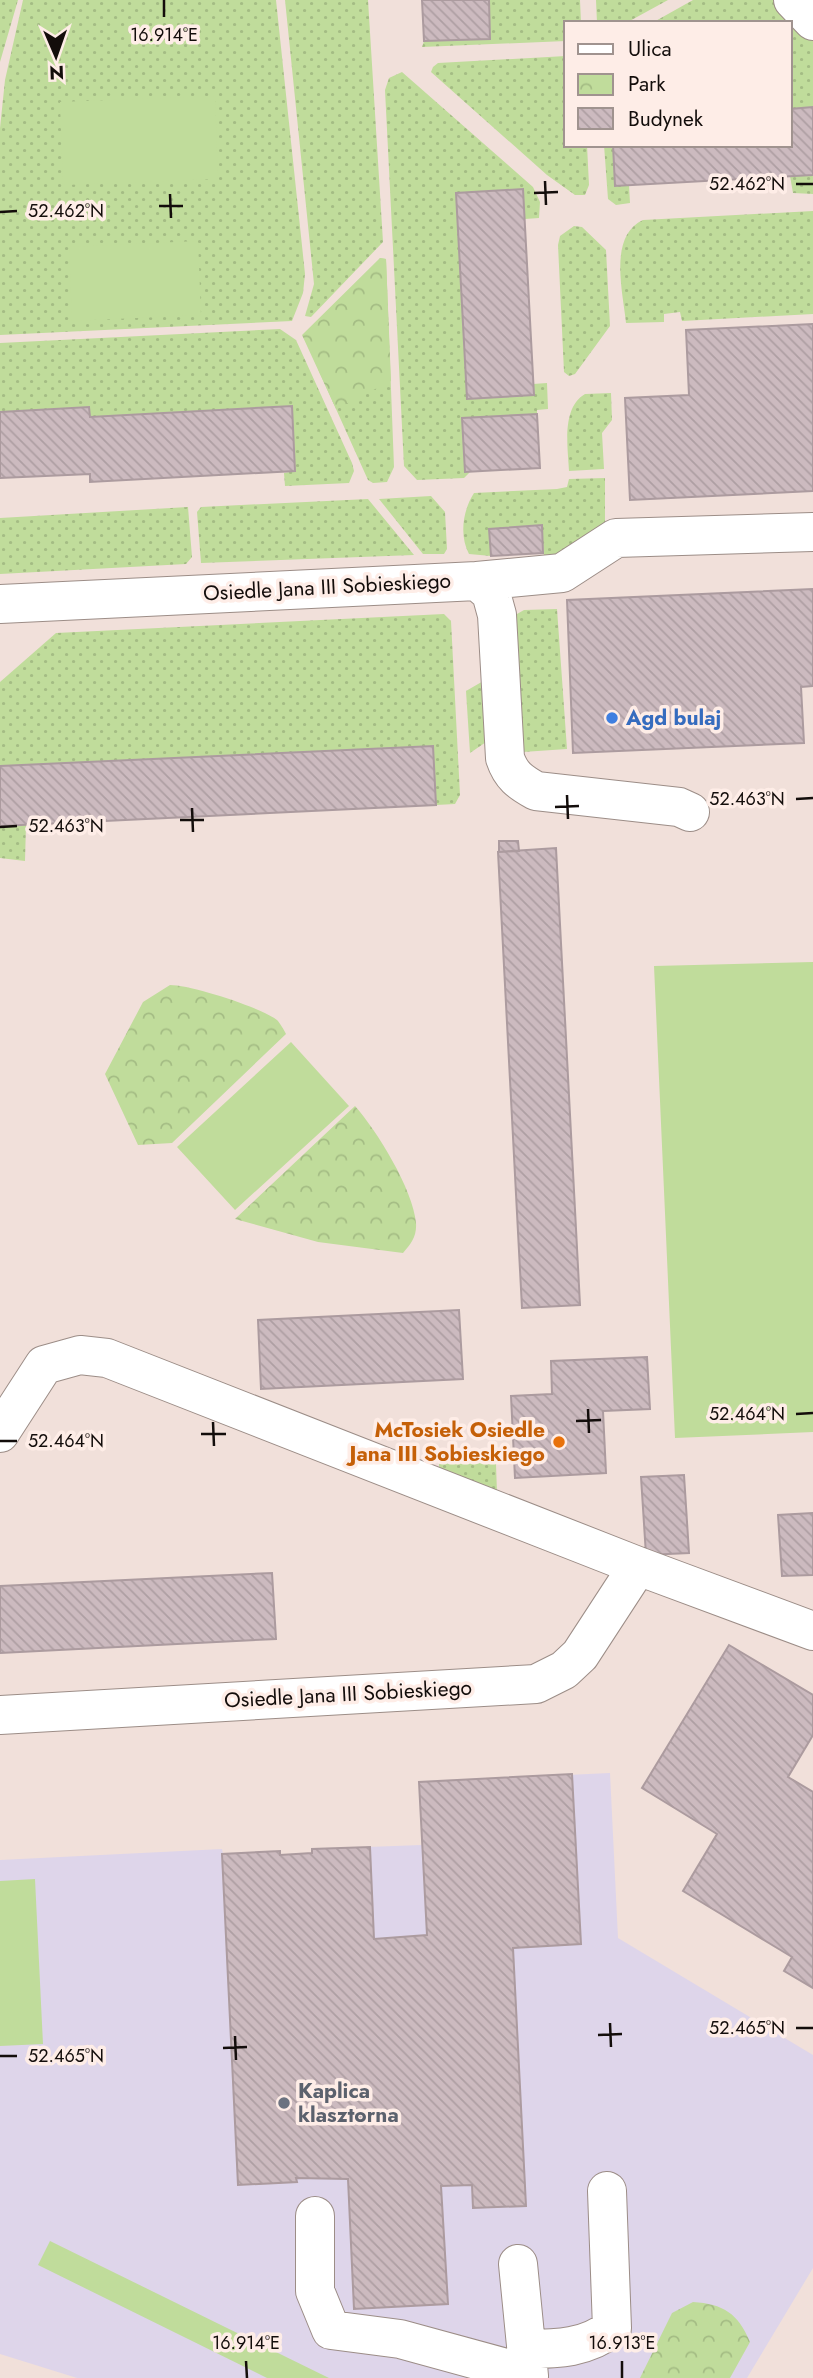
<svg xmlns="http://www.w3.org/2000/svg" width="813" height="2378" font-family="Jost,sans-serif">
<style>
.education{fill:#ded5ea}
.grass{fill:url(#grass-dots)}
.park{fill:url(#park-crowns)}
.pitch{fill:#c0dc9b}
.building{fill:url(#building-back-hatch);stroke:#ac9b9f;stroke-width:2}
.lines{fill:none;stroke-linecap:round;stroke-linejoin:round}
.minor-casing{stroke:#9c8d87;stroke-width:40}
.minor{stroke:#fff;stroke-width:38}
.ticks{fill:none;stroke:#130d0b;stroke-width:2.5}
.shop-dot{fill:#3f7fe0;stroke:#feede7;stroke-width:2.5}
.food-dot{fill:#e8710a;stroke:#feede7;stroke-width:2.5}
.worship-dot{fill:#6b7280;stroke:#feede7;stroke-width:2.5}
.labels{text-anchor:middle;stroke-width:7;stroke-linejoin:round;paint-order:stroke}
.street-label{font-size:21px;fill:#130d0b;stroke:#feede7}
.shop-label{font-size:21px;font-weight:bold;fill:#366cbe;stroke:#feede7;text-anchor:start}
.food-label{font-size:21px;font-weight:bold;fill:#c56008;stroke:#feede7;text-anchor:end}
.worship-label{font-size:21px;font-weight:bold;fill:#5b616d;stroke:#feede7;text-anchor:start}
.ticks-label{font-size:18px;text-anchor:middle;fill:#130d0b;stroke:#feede7;stroke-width:7;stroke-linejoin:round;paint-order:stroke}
</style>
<defs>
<pattern id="grass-dots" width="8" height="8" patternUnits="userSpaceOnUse" patternTransform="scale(1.75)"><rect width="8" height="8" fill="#c0dc9b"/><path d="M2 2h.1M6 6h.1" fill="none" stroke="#a4bc84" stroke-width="1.8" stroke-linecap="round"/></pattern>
<pattern id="park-crowns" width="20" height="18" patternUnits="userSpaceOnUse" patternTransform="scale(1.75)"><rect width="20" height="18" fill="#c0dc9b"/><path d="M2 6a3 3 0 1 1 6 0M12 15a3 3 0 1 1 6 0" fill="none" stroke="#a4bc84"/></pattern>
<pattern id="building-back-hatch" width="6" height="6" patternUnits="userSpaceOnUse" patternTransform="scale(1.75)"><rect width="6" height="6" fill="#ccbabf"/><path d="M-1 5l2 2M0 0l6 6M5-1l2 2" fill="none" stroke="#ae9fa3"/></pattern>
</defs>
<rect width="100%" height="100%" fill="#f1e0da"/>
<path class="education" d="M 610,1773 L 618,1938 L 813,2055 L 813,2268 L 747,2378 L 77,2378 L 0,2354 L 0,1860 L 222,1849 L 223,1854 L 280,1851 L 281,1855 L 312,1853 L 312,1849 L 422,1845 L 419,1782 Z"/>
<path class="grass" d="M 0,0 L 18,0 L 0,62 Z
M 23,0 L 276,0 L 305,274 L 303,293 L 292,321 L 0,335 L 0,128 L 5,80 Z
M 285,0 L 368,0 L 383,242 L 311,317 L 305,316 L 314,284 Z
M 489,0 L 580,0 L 581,23 L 566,23 L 566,41 L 422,47 L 424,41 L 490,39 Z
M 596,0 L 668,0 L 626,23 L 597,23 Z
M 693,0 L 781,0 L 813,31 L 813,107 L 790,109 L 790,23 L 652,23 Z
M 566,56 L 566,145 L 587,145 L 589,185 L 585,195 L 575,195 L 547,175 L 431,72 L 433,67 L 438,63 Z
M 402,72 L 533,187 L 540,202 L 539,218 L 525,219 L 523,191 L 456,193 L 467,398 L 533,395 L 533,384 L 547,383 L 548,409 L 537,410 L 537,414 L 463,418 L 465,472 L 470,472 L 464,478 L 417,480 L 404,466 L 385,90 L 389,78 Z
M 604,145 L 613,145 L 615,185 L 629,185 L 630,203 L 616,205 L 608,199 Z
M 813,175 L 813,194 L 793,193 L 790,176 Z
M 813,211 L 813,314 L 682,321 L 680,312 L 664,314 L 664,322 L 626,323 C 623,292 608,236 643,220 Z
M 574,226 L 582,227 L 606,250 L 610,326 L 575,374 L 569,376 L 564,372 L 558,245 L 560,236 Z
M 380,258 L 386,259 L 394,467 L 387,482 L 373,483 L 368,480 L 318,369 Z
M 280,329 L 296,340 L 352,463 L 354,471 L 349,483 L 285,486 L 284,473 L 295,471 L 292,406 L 90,417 L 89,407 L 0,412 L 0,343 Z
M 611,393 L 612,420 L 602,433 L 604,469 L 569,471 C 568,448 561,408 585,394 Z
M 605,478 L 605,527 L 576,553 L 544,556 L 541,525 L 490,529 L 491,556 L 469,554 C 459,535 463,510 474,493 L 557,489 L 567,487 L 569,479 Z
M 431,496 L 445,512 L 447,549 L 444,554 L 423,554 L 379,499 Z
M 368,499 L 414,555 L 201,563 L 197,512 L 201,507 Z
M 188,507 L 192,557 L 186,564 L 0,574 L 0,518 Z
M 557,609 L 567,749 L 523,752 L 515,626 L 517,614 L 524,610 Z
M 444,614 L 451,621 L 460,795 L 455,804 L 436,805 L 432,746 L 0,766 L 0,682 L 56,633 Z
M 485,680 L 489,740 L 470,753 L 466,691 Z
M 26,825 L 25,861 L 0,858 L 0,826 Z
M 486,1456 L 496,1464 L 497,1493 L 439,1469 L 439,1464 L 446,1458 Z"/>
<path class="park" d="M 380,258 L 386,259 L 391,381 L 336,409 L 302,335 Z
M 170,985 C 191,985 260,1007 277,1020 C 280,1023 284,1030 286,1034 L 172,1143 L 138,1145 L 105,1074 L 143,1002 Z
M 355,1106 C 377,1131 413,1189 416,1223 C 417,1236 411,1244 403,1253 L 318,1242 L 235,1219 Z
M 693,2302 C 723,2304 738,2313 750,2342 L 730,2378 L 640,2378 L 672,2313 Z"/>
<path class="pitch" d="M 215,96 L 218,179 L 63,185 L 60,102 Z
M 198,241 L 201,315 L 72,321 L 69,247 Z
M 813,962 L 813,1432 L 675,1438 L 654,966 Z
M 291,1042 L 349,1106 L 235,1210 L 177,1147 Z
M 35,1879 L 43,2044 L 0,2046 L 0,1881 Z
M 50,2241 L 329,2378 L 267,2378 L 38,2265 Z"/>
<path class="building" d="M 422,0 L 489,0 L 490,39 L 424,41 Z
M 813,107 L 813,175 L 615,186 L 613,145 L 790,145 L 790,109 Z
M 523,189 L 534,395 L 467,399 L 456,193 Z
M 813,324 L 813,491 L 630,500 L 625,398 L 689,395 L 686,330 Z
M 292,406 L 295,471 L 90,482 L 90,474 L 0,478 L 0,412 L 89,407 L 90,417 Z
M 537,414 L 540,468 L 465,472 L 462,418 Z
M 542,525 L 543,553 L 491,556 L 489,529 Z
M 813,589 L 813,686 L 801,687 L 804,743 L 573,753 L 567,600 Z
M 433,746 L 436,805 L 0,826 L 0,766 Z
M 499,841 L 518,841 L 519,851 L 499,852 Z
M 556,848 L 580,1305 L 522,1308 L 498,852 Z
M 459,1310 L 463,1379 L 261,1389 L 258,1320 Z
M 647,1357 L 650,1409 L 603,1411 L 606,1473 L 515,1478 L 511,1396 L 552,1394 L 551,1361 Z
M 684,1475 L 689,1553 L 646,1555 L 641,1477 Z
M 813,1513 L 813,1575 L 782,1576 L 778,1515 Z
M 272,1573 L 276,1639 L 0,1653 L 0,1586 Z
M 729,1645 L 813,1695 L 813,1735 L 788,1777 L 813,1792 L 813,1988 L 784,1971 L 792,1957 L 683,1891 L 717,1834 L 642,1788 Z
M 572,1774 L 581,1944 L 513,1948 L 526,2206 L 473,2208 L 472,2185 L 441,2186 L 448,2304 L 354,2309 L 348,2179 L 296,2178 L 297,2182 L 238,2185 L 222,1854 L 280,1851 L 280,1855 L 312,1853 L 312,1849 L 370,1847 L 374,1939 L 427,1935 L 419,1782 Z"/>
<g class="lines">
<g class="minor-casing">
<path id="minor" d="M 793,0 L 813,21
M 477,581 L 562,573 L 616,538 L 813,532
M 0,604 L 477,581 L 491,593 L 497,615 L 505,758 C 511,776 520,782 536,791 L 679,807 L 690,812
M 0,1433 L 44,1365 L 80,1355 L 107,1358 L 638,1566 L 813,1631
M 0,1715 L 536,1684 L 564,1670 L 580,1655 L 638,1566
M 315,2216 L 315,2291 L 331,2330 L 400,2339 L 528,2374
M 518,2264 L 529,2376
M 526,2349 C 558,2349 587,2348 612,2328 L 607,2191"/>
</g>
<use href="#minor" class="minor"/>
</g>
<path class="ticks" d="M 164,0 L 164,17M 545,181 L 546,205M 796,184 L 813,184M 534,193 L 558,192M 170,194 L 171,218M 159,206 L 183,206M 0,212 L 17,211M 567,795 L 568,819M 796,799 L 813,798M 555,807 L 579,806M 192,808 L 193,832M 180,820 L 204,820M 0,827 L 17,826M 588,1409 L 589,1433M 796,1414 L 813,1413M 576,1421 L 601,1420M 213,1422 L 214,1446M 201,1434 L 226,1434M 0,1441 L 17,1441M 610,2023 L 611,2047M 796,2028 L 813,2028M 598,2035 L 622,2034M 235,2036 L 236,2060M 223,2048 L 247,2047M 0,2056 L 17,2056M 246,2361 L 247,2378M 622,2361 L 622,2378"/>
<circle class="shop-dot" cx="612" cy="718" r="7"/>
<circle class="food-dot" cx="559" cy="1442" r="7"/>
<circle class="worship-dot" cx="284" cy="2103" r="7"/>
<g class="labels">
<g class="street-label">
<text transform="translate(327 587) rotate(-3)" y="7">Osiedle Jana III Sobieskiego</text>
<text transform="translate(348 1694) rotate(-3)" y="7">Osiedle Jana III Sobieskiego</text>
</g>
<g class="shop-label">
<text x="626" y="725">Agd bulaj</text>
</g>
<g class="food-label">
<text x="545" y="1437">McTosiek Osiedle<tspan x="545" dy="24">Jana III Sobieskiego</tspan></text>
</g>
<g class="worship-label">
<text x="298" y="2098">Kaplica<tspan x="298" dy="24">klasztorna</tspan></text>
</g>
</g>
<g class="ticks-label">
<text x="164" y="41">16.914°E</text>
<text x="747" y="190">52.462°N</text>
<text x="66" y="217">52.462°N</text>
<text x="747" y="805">52.463°N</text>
<text x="66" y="832">52.463°N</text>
<text x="747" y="1420">52.464°N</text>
<text x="66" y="1447">52.464°N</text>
<text x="747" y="2034">52.465°N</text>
<text x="66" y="2062">52.465°N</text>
<text x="246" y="2349">16.914°E</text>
<text x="622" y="2349">16.913°E</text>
</g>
<rect x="564" y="21" width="228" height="126" fill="#feede7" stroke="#a0938f" stroke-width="2"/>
<rect x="578" y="44" width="35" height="10" fill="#ffffff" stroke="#a0938f" stroke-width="2"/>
<text x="628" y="56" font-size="21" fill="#130d0b">Ulica</text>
<rect x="578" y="74" width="35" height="21" fill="url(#park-crowns)" stroke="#a0938f" stroke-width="2"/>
<text x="628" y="91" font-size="21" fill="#130d0b">Park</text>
<rect x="578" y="108" width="35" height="21" fill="url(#building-back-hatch)" stroke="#a0938f" stroke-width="2"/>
<text x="628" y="126" font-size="21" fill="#130d0b">Budynek</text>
<g transform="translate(56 56) rotate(178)" stroke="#feede7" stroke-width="5" paint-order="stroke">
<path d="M0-5L12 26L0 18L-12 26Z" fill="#130d0b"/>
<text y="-10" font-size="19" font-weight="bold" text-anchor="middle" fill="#130d0b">N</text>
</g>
</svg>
